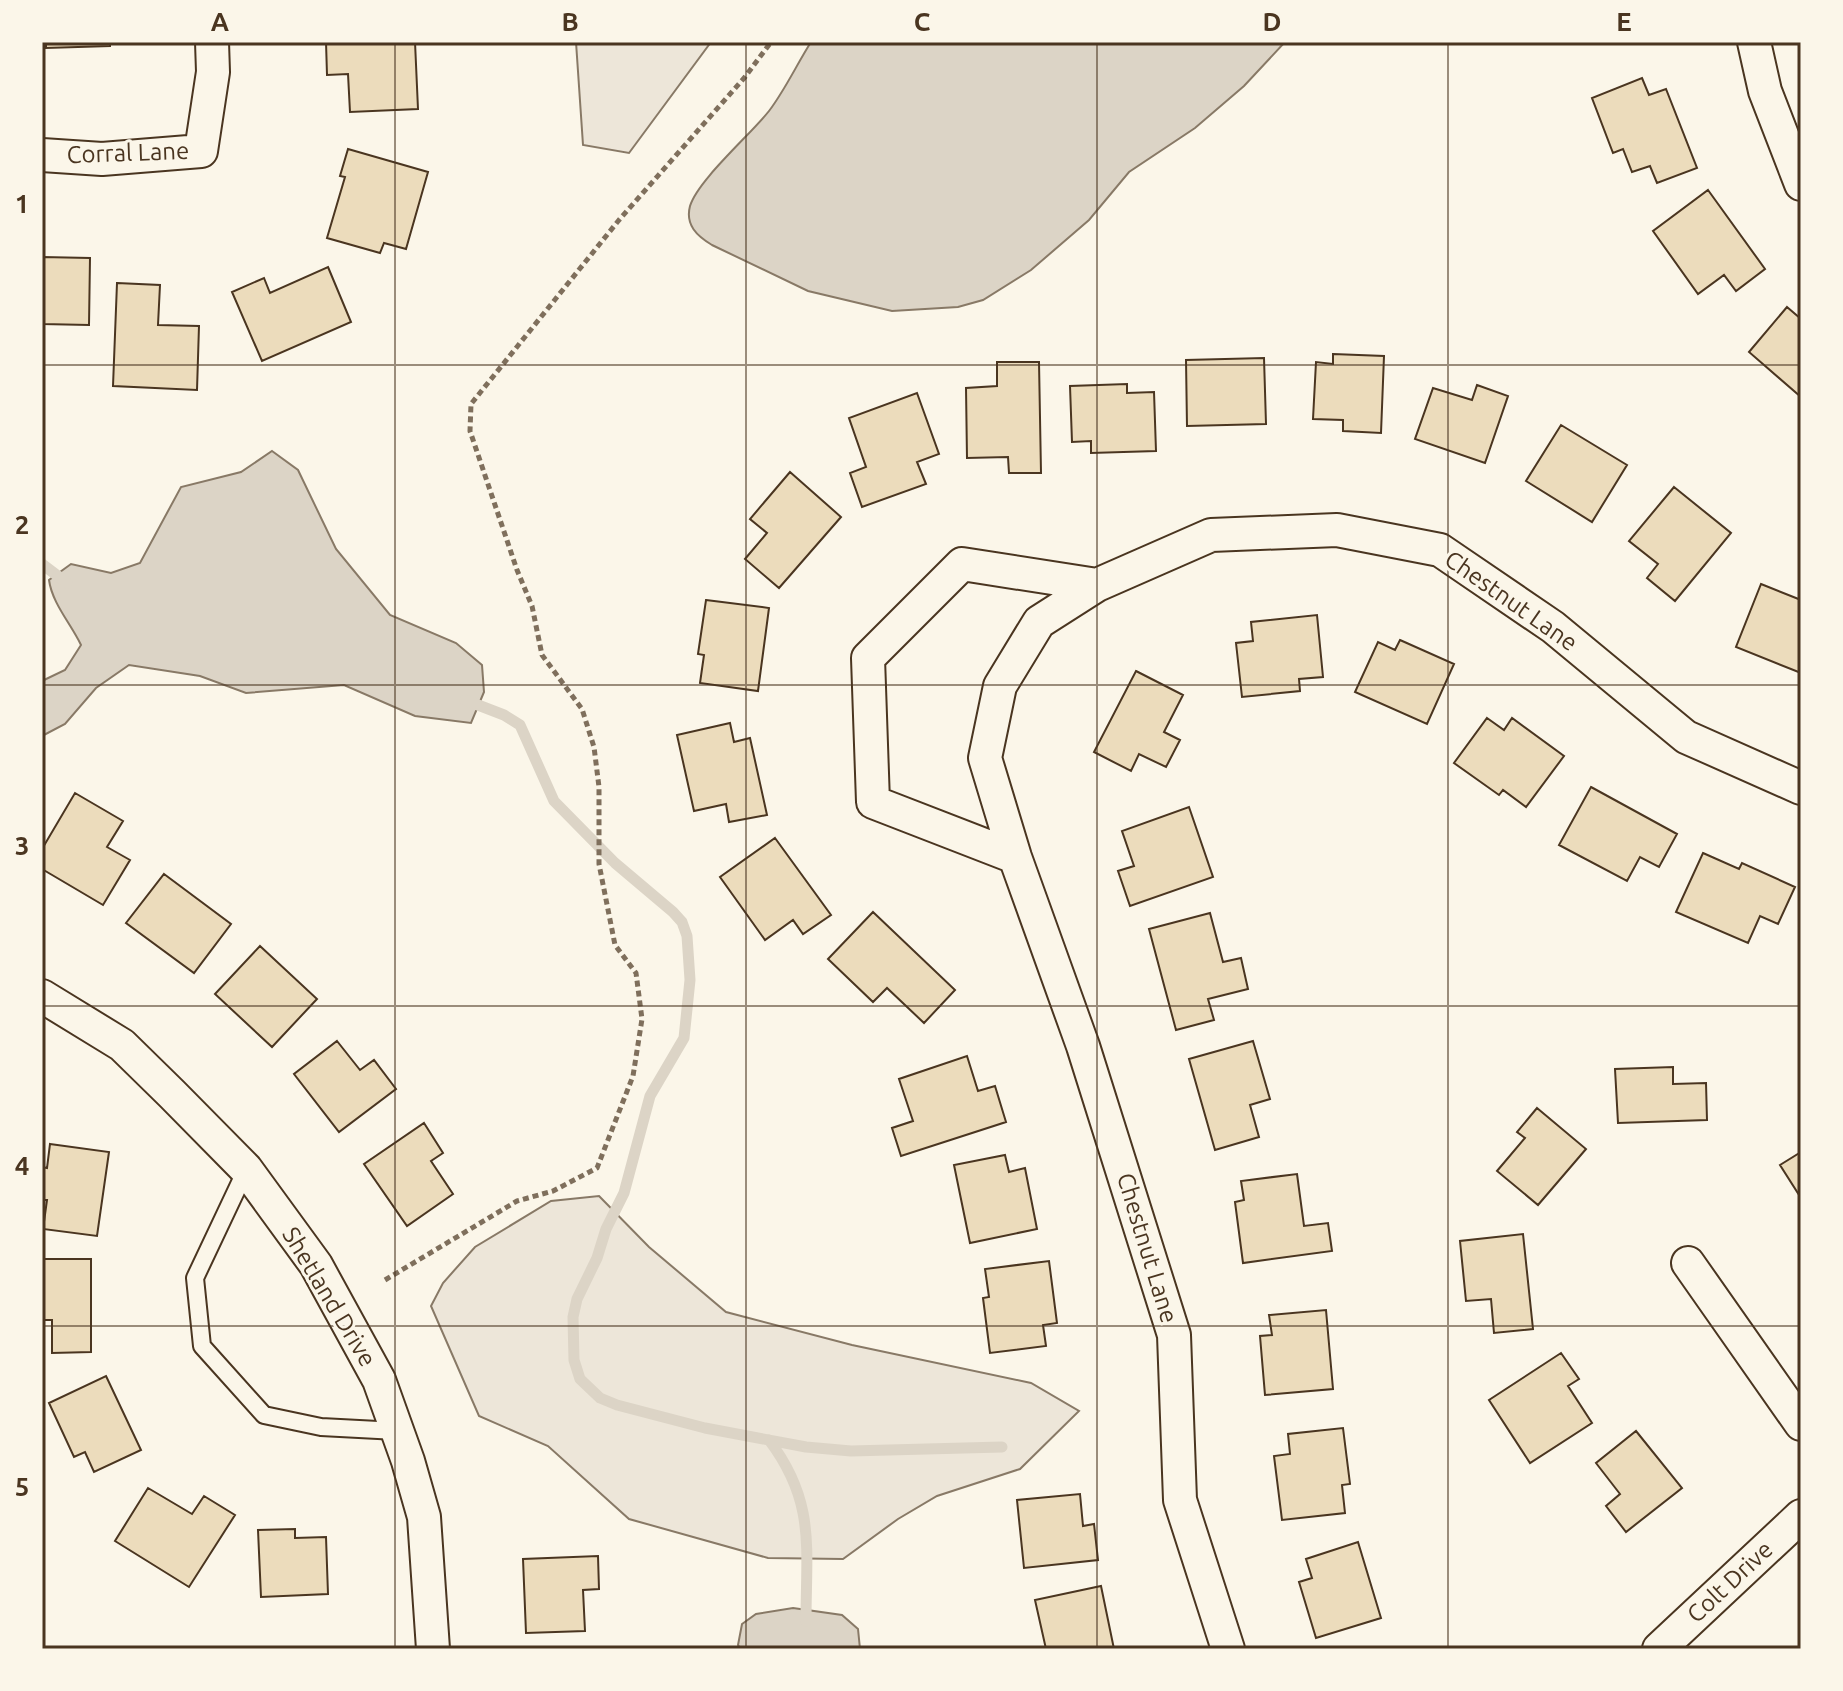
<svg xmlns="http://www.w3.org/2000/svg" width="1843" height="1691" font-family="Ubuntu,sans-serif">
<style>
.green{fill:#ede6d9;stroke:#887966;stroke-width:2}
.water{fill:#dcd4c6;stroke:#887966;stroke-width:2}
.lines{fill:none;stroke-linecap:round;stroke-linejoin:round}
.stream{stroke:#dcd4c6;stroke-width:11}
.building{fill:#ecdcbc;stroke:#4a3520;stroke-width:2}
.lane-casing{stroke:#4a3520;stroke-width:20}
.street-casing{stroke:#4a3520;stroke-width:36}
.path{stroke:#7f6f5c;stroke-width:5;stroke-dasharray:6 4;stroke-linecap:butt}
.lane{stroke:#fbf6e9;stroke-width:16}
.street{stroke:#fbf6e9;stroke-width:32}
.grid{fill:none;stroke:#4a3520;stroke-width:2;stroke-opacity:0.55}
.labels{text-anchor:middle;stroke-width:6;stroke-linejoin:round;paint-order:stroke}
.street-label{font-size:24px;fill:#4a3520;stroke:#fbf6e9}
.neatline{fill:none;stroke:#4a3520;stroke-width:3}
.grid-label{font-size:26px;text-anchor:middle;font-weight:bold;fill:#4a3520}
</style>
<rect width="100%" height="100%" fill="#fbf6e9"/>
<path class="green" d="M 576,42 L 711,42 L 629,153 L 583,145 Z
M 599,1196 L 649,1247 L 726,1312 L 852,1345 L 1031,1383 L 1079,1411 L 1020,1469 L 937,1496 L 898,1519 L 843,1559 L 768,1558 L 629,1519 L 548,1446 L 479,1416 L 431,1306 L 443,1283 L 475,1247 L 551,1201 Z"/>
<path class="water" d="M 811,42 L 1285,42 L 1244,86 L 1195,128 L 1129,172 L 1089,220 L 1031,270 L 983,300 L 958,307 L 892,311 L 808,291 L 712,245 C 697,236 685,225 690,206 C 698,180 750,135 769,111 C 785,90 797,64 811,42 Z
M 272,451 L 298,470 L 336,549 L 390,615 L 456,643 L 482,665 L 484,692 L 471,723 L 415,716 L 344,685 L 246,693 L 200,676 L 129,665 L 96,688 L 65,724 L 42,736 L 42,681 L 65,670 L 81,645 C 71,624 52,603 49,580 L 71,564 L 111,573 L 140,563 L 181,487 L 241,472 Z
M 793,1608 L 842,1615 L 858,1629 L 860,1649 L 741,1649 L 738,1645 L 742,1624 L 756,1614 Z"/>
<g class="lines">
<path class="stream" d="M 42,564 L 67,583
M 465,700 L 504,715 L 520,725 L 554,801 L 615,863 L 673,912 L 682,922 L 687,936 L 690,980 L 684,1038 L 650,1096 L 624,1193 L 606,1229 L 597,1258 L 577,1299 L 573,1317 L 574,1360 L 580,1379 L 600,1398 L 617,1405 L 705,1428 L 806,1447 L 851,1451 L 1002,1447
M 769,1440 C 816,1502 806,1548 806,1621"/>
</g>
<path class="building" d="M 46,42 L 110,42 L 110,46 L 46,48 Z
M 326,42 L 415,42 L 418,109 L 350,112 L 348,74 L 327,75 Z
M 1642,78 L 1649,95 L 1666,89 L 1697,168 L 1657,183 L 1650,166 L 1632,172 L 1623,149 L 1613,153 L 1592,98 Z
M 348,149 L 428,172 L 406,249 L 384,243 L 380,253 L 327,238 L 345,177 L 340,176 Z
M 1708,190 L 1765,269 L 1736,291 L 1724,275 L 1698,294 L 1653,231 Z
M 42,257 L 90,258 L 89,325 L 42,324 Z
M 328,267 L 351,322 L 262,361 L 232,292 L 264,278 L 270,293 Z
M 117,283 L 160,285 L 158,325 L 199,326 L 197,390 L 113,386 Z
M 1787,307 L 1801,319 L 1801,397 L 1749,352 Z
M 1333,354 L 1384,356 L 1381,433 L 1343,431 L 1343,420 L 1313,419 L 1316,362 L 1333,364 Z
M 1264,358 L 1266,424 L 1187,426 L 1186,360 Z
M 997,362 L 1039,362 L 1041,473 L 1009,473 L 1008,457 L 967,458 L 966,388 L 997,386 Z
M 1127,384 L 1127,393 L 1154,392 L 1156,451 L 1091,453 L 1091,441 L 1072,442 L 1070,386 Z
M 1477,385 L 1508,396 L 1485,463 L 1415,439 L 1433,388 L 1472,400 Z
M 917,393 L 939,454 L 917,462 L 926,484 L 862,507 L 850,473 L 866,467 L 849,418 Z
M 1561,425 L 1627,465 L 1592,522 L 1526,481 Z
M 790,472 L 841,517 L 779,588 L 745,559 L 767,533 L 750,519 Z
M 1674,487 L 1731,533 L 1675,601 L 1647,578 L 1658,564 L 1629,541 Z
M 1761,584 L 1801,600 L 1801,673 L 1736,647 Z
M 706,600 L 769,608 L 758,691 L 700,683 L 704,655 L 698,654 Z
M 1317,615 L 1323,677 L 1299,679 L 1300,691 L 1242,697 L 1236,643 L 1253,641 L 1251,622 Z
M 1400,640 L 1454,664 L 1427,724 L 1355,692 L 1378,642 L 1395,650 Z
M 1136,671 L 1183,695 L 1164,732 L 1180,740 L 1166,767 L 1139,754 L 1131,771 L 1094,752 Z
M 1487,718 L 1504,730 L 1512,718 L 1564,756 L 1526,807 L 1503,790 L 1499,795 L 1454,763 Z
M 730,723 L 734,742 L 750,738 L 767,815 L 729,822 L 726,804 L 694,811 L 677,735 Z
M 1591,787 L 1677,834 L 1659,867 L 1640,857 L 1627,881 L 1559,845 Z
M 75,793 L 123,821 L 107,847 L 130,860 L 103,905 L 42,869 L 42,849 Z
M 1189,807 L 1213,877 L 1130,906 L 1118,871 L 1134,866 L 1122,831 Z
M 775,838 L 831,915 L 803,934 L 793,920 L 765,940 L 720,877 Z
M 1703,853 L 1739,869 L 1742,863 L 1795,887 L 1778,924 L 1760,916 L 1748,943 L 1676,912 Z
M 164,874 L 231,924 L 194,973 L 126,923 Z
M 873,912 L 955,990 L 924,1023 L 887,988 L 873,1002 L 828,959 Z
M 1210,913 L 1223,962 L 1241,958 L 1248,989 L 1208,999 L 1214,1020 L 1176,1030 L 1149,929 Z
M 260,946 L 317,999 L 272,1047 L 215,994 Z
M 337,1041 L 360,1070 L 374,1060 L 396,1089 L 339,1132 L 294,1074 Z
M 1253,1041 L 1270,1099 L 1250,1105 L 1259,1137 L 1215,1150 L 1189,1059 Z
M 967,1056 L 978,1091 L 995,1086 L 1006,1122 L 901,1156 L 892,1128 L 913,1121 L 899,1079 Z
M 1673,1067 L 1673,1084 L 1706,1083 L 1707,1120 L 1618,1123 L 1615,1069 Z
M 1537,1108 L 1586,1149 L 1538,1205 L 1497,1171 L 1525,1138 L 1517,1132 Z
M 424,1123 L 443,1153 L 431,1161 L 453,1194 L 407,1226 L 364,1164 Z
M 50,1144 L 109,1152 L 97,1236 L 43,1229 L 47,1200 L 42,1200 L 42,1167 L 47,1168 Z
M 1801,1152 L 1801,1198 L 1780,1165 Z
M 1005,1155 L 1009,1172 L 1025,1168 L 1037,1229 L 970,1243 L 954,1165 Z
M 1297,1174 L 1304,1226 L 1328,1223 L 1332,1251 L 1243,1263 L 1235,1202 L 1244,1200 L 1241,1181 Z
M 1523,1234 L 1533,1329 L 1494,1333 L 1491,1299 L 1466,1301 L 1460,1241 Z
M 42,1259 L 91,1259 L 91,1352 L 52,1353 L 52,1320 L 42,1320 Z
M 1049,1261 L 1057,1323 L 1043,1325 L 1046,1346 L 990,1353 L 983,1298 L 989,1297 L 985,1269 Z
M 1326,1310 L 1333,1389 L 1265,1395 L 1260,1336 L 1272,1335 L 1269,1315 Z
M 1561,1353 L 1579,1379 L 1568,1386 L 1592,1423 L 1530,1463 L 1489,1400 Z
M 106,1376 L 141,1450 L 94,1472 L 85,1452 L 74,1457 L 49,1403 Z
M 1343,1428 L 1350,1484 L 1342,1485 L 1345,1513 L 1282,1520 L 1274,1456 L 1290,1454 L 1288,1434 Z
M 1636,1431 L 1682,1488 L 1626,1532 L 1606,1506 L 1620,1494 L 1596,1463 Z
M 148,1488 L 192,1514 L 204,1496 L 235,1515 L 189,1587 L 115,1541 Z
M 1080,1494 L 1083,1526 L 1094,1524 L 1098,1560 L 1024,1568 L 1017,1500 Z
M 295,1529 L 295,1538 L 326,1537 L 328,1594 L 261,1597 L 258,1530 Z
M 1358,1542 L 1381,1618 L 1316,1638 L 1299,1582 L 1312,1578 L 1306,1559 Z
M 598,1556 L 599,1589 L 583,1590 L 585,1631 L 526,1633 L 523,1559 Z
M 1101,1586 L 1114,1649 L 1046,1649 L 1035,1600 Z"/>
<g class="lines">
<g class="lane-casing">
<path id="lane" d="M 246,1170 L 195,1278 L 202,1346 L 264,1415 L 321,1427 L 397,1431"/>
</g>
<g class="street-casing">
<path id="street" d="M 1754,42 L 1765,91 L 1801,184
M 42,155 L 102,159 L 201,151 L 213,72 L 212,42
M 1015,857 L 873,802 L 868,658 L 962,564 L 1097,585
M 42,996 L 122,1045 L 172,1094 L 246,1169 L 316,1265 L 379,1380 L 408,1461 L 424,1517 L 433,1649
M 1688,1263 L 1801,1424
M 1228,1649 L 1180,1500 L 1174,1335 L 1083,1046 L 1015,857 L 985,758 L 1000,686 L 1039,622 L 1097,585 L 1211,535 L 1337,530 L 1440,550 L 1553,627 L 1686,737 L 1801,788
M 1659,1649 L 1801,1516"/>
</g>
<path class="path" d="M 385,1280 L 517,1201 L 553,1191 L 597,1168 L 633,1076 L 642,1019 L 636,973 L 615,945 L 599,864 L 599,787 L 594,747 L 582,709 L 542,655 L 532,606 L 517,570 L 470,431 L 471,404 L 619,220 L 745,77 L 771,42"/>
<use href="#lane" class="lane"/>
<use href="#street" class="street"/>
</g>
<path class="grid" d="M 395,42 L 395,1649M 746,42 L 746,1649M 1097,42 L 1097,1649M 1448,42 L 1448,1649M 42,365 L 1801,365M 42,685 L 1801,685M 42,1006 L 1801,1006M 42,1326 L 1801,1326"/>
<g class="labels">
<g class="street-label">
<text transform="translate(128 153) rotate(-2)" y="8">Corral Lane</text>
<text transform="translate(1511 601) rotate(35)" y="8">Chestnut Lane</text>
<text transform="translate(1147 1248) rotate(73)" y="8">Chestnut Lane</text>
<text transform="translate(329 1297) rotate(59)" y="8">Shetland Drive</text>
<text transform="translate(1730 1582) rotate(-43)" y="8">Colt Drive</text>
</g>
</g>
<rect width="1843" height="1691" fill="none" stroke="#fbf6e9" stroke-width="88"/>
<rect x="44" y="44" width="1755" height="1603" class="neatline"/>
<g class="grid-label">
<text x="220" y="31">A</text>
<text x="570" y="31">B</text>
<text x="922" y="31">C</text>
<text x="1272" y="31">D</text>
<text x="1624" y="31">E</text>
<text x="22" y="213">1</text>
<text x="22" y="534">2</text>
<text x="22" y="855">3</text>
<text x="22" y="1175">4</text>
<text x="22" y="1496">5</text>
</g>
</svg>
